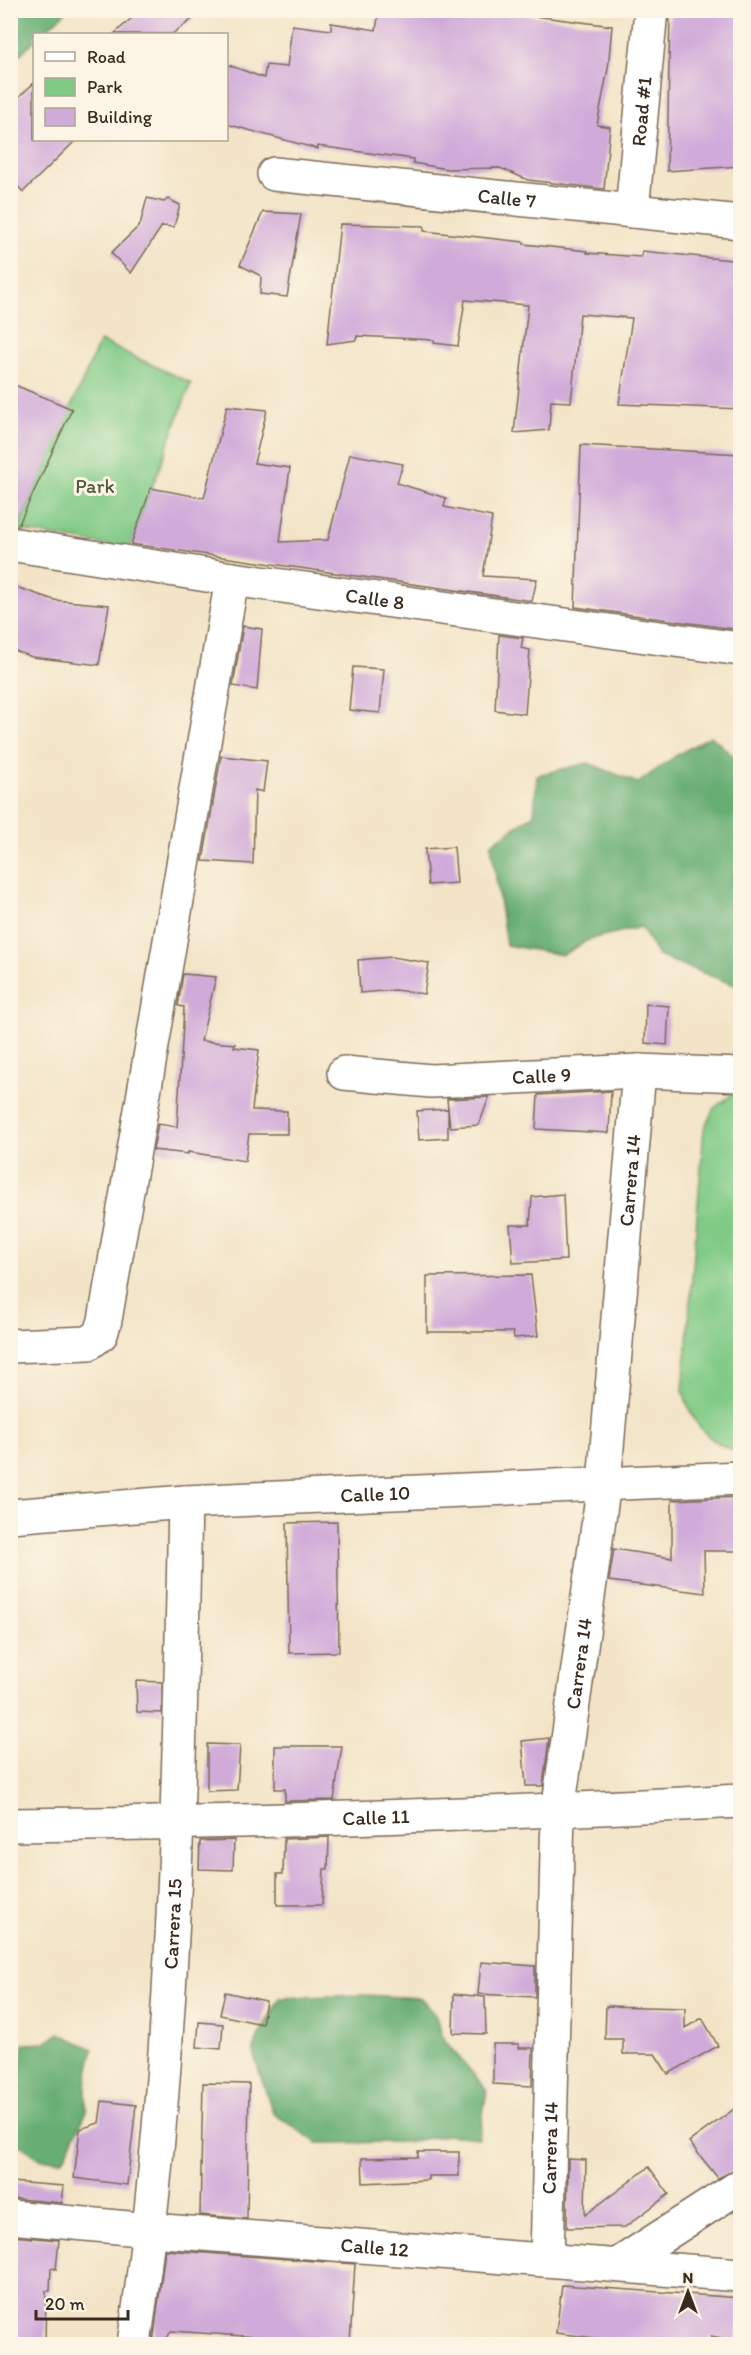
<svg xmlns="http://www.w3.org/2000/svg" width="751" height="2355" font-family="Itim,sans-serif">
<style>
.green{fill:#80ca86;stroke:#5e7a52;stroke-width:1.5}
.forest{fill:#68ae73;stroke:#526c48;stroke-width:1.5}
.building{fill:#d0abd9}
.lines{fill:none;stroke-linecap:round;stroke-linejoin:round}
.minor-casing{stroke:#7b6b59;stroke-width:36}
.minor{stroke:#fff;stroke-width:33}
.labels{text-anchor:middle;stroke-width:6;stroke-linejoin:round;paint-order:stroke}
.street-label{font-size:20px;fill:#3b2a1e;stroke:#fcf5e5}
.park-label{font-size:20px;fill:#505a3d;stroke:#fcf5e5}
</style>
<rect width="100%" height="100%" fill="#fcf5e5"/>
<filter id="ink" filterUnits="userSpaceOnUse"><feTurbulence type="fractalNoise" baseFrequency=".0167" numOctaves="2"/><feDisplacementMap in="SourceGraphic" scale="12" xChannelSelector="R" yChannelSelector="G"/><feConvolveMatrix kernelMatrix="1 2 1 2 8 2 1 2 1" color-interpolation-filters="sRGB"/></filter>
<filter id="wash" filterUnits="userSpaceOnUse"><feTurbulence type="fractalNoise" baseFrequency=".008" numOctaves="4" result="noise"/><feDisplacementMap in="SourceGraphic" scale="24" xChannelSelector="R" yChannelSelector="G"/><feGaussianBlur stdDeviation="1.35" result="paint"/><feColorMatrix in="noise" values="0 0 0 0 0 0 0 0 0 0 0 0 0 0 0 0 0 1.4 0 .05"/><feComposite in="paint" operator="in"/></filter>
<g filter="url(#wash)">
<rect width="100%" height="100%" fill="#f3e4c7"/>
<path class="green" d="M 100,341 L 191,383 L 129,549 L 17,530 Z
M 740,1089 L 740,1452 C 707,1444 692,1423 683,1391 L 704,1129 L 714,1108 Z"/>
<path class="forest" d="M 11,10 L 67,10 L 67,11 L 41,34 L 34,34 L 34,41 L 11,63 Z
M 711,736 L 740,762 L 740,987 L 658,956 L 641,927 L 590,939 L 563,955 L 506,945 L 491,844 L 534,814 L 537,775 L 588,763 L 638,783 L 677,755 Z
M 362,1995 L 421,1998 L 435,2014 L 444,2040 L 487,2090 L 479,2138 L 448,2135 L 406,2142 L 317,2143 L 273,2113 L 253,2053 L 258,2037 L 280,1998 Z
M 59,2033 L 93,2049 L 86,2084 L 86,2113 L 63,2160 L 42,2160 L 11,2139 L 11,2084 L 17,2088 L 24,2044 L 45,2043 Z"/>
<g id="blocks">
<path class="building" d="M 141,10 L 205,10 L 172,34 L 114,34 Z
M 379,10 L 488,10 L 612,26 L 608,69 L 597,125 L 610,127 L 604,189 L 528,180 L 500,168 L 447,169 L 413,163 L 413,159 L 318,146 L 318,149 L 226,124 L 226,64 L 264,78 L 266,65 L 287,67 L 292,25 L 331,30 L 331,23 L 376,30 Z
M 670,10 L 741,10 L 741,166 L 667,171 Z
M 34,83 L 34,140 L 76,140 L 23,192 L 10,178 L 10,105 Z
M 147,198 L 164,202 L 168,199 L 180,205 L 174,227 L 162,226 L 131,273 L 111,253 L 140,225 Z
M 263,212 L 301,214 L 287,297 L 260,294 L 261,276 L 240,265 Z
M 340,224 L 424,226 L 424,231 L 524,242 L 524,244 L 587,251 L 587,253 L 641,257 L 642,251 L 741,261 L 741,409 L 619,404 L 632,318 L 580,314 L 571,402 L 551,401 L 549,430 L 514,433 L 528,305 L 465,300 L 458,346 L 434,343 L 434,340 L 357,336 L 356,340 L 327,344 Z
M 10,383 L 72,409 L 18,526 L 10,526 Z
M 227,406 L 267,410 L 254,463 L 290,468 L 280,542 L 328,540 L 350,454 L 403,464 L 397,483 L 446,498 L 444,507 L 492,517 L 483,576 L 537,579 L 532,601 L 131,544 L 151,488 L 204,498 Z
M 581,445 L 741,454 L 741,630 L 575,607 Z
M 10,585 L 54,600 L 109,605 L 99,665 L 32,657 L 10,649 Z
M 243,626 L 262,629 L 257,690 L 233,686 Z
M 499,635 L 523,638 L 521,648 L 530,650 L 525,714 L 495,710 Z
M 353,667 L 384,669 L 380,713 L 349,710 Z
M 221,756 L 267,761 L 263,792 L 255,790 L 253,864 L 203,861 Z
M 454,847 L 457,883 L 428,885 L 425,849 Z
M 392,957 L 429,963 L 424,994 L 395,990 L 360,993 L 358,960 Z
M 183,974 L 216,977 L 201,1041 L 235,1044 L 234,1047 L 259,1050 L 252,1110 L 287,1111 L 287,1134 L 249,1134 L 245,1161 L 188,1152 L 188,1154 L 153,1150 L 158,1124 L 177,1127 L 184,1007 L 178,1006 Z
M 646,1004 L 669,1006 L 667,1045 L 645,1043 Z
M 611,1091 L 609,1133 L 536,1129 L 538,1095 Z
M 489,1097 L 479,1125 L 450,1127 L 447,1099 Z
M 448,1109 L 448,1138 L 419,1140 L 417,1111 Z
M 563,1194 L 566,1260 L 513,1263 L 510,1225 L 530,1225 L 532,1197 Z
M 531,1275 L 538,1336 L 514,1338 L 513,1332 L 427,1332 L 427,1276 Z
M 741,1497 L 741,1551 L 704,1551 L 705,1593 L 609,1581 L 614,1549 L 672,1558 L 672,1500 Z
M 337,1522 L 339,1652 L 289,1653 L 287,1523 Z
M 136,1681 L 162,1682 L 162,1713 L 137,1712 Z
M 549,1738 L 543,1786 L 526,1786 L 522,1741 Z
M 207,1744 L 240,1745 L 237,1790 L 207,1791 Z
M 275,1746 L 342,1746 L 334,1800 L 285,1801 L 285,1789 L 275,1789 Z
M 329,1837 L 328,1869 L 324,1869 L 322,1905 L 277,1905 L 277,1874 L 283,1874 L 284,1839 Z
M 234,1840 L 233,1870 L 199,1869 L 200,1841 Z
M 481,1962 L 535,1966 L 535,1997 L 478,1994 Z
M 225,1992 L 266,2001 L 262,2024 L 220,2015 Z
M 454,1994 L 485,1997 L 486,2034 L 453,2033 Z
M 606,2006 L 685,2008 L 685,2028 L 702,2018 L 718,2046 L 668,2074 L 655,2054 L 623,2054 L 623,2039 L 605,2039 Z
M 199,2022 L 223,2024 L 221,2049 L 197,2047 Z
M 493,2044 L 519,2044 L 519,2048 L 533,2048 L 532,2086 L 493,2084 Z
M 203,2083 L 249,2084 L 247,2219 L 200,2215 Z
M 102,2101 L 136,2105 L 127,2185 L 74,2178 L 80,2129 L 99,2123 Z
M 741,2104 L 741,2168 L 718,2178 L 689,2142 Z
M 418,2152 L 459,2152 L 459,2176 L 428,2176 L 428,2180 L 363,2183 L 362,2158 L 418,2157 Z
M 568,2159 L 586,2160 L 585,2215 L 649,2167 L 669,2194 L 625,2227 L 567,2228 Z
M 10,2182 L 64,2186 L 62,2203 L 10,2198 Z
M 10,2236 L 59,2240 L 56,2269 L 51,2268 L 50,2291 L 46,2291 L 45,2344 L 13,2344 L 14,2282 L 10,2282 Z
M 165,2250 L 355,2264 L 350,2343 L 171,2331 L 164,2344 L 153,2344 Z
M 562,2285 L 741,2298 L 736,2341 L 711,2336 L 710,2344 L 641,2344 L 556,2333 Z"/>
</g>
</g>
<g filter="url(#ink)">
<use href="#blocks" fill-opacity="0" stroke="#7b6b59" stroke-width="1.5"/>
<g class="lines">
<g class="minor-casing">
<g id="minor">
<path id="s1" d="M 274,174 L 740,222"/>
<path id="s2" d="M 632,211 L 651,10"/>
<path id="s3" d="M 10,544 L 232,579 L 740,649"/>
<path id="s4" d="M 344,1073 L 431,1081 L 639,1071 L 740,1075"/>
<path d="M 10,1346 L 89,1343 L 101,1334 L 105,1320 L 232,579"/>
<path id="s5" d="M 10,1516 L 185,1502 L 740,1478"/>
<path id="s6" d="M 10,1825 C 254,1823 497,1814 740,1801"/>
<path id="s7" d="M 10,2217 L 150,2230 L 740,2275"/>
<path id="s8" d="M 547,2259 L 558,1811 L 604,1483 L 639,1071"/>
<path d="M 619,2264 L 740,2186"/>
<path id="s9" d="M 134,2344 C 175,2067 179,1783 185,1502"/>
</g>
</g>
<use href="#minor" class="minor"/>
</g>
</g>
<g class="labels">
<g class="street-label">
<text dy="7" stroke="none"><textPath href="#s2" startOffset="100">Road #1</textPath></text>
<text dy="7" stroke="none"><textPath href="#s1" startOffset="234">Calle 7</textPath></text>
<text dy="7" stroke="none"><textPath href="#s3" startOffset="369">Calle 8</textPath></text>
<text dy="7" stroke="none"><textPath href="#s4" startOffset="198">Calle 9</textPath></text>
<text dy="7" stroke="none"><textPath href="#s8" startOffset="1083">Carrera 14</textPath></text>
<text dy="7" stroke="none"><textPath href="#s5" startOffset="366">Calle 10</textPath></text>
<text dy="7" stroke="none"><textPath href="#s8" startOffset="597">Carrera 14</textPath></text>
<text dy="7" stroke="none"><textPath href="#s6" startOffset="366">Calle 11</textPath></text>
<text dy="7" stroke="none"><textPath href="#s9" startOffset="422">Carrera 15</textPath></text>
<text dy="7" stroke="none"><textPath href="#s8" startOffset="111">Carrera 14</textPath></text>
<text dy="7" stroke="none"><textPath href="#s7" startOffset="366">Calle 12</textPath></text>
</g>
<g class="park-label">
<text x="95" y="493">Park</text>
</g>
</g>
<rect width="751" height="2355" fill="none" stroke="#fcf5e5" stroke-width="36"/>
<rect x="33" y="33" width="195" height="108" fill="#fcf5e5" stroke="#afa495" stroke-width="1.5"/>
<rect x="45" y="52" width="30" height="9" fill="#ffffff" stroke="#afa495" stroke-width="1.5"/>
<text x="87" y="63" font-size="18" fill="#3b2a1e">Road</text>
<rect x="45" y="78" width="30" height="18" fill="#80ca86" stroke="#afa495" stroke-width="1.5"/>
<text x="87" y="93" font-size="18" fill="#3b2a1e">Park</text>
<rect x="45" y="108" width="30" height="18" fill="#d0abd9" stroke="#afa495" stroke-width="1.5"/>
<text x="87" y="123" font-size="18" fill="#3b2a1e">Building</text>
<g transform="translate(688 2292)" stroke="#fcf5e5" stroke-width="4.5" paint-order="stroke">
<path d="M0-4.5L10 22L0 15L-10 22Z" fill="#3b2a1e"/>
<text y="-9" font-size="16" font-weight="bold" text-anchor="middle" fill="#3b2a1e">N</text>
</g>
<path d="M36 2310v9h92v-9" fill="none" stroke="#3b2a1e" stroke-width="3"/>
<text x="45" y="2310" font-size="18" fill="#3b2a1e" stroke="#fcf5e5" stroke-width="4.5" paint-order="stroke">20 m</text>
</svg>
